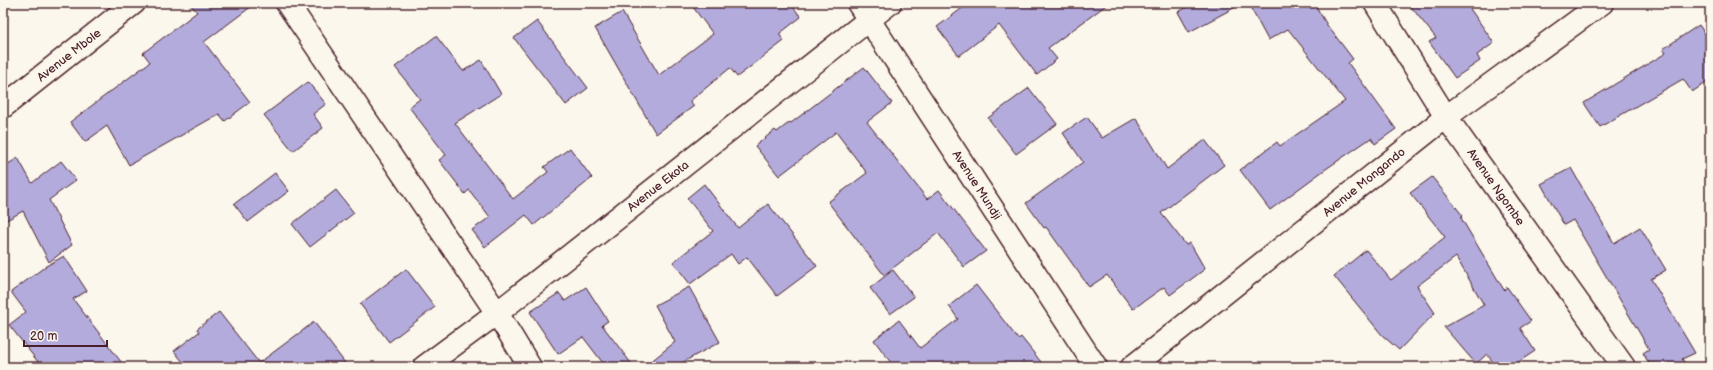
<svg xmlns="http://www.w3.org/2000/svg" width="1713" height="370" font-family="'Balsamiq Sans',sans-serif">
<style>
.building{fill:#b2abdc;stroke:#4a1f2b}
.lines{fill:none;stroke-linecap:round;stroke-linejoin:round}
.minor-casing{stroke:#4a1f2b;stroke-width:25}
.tertiary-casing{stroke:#4a1f2b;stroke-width:25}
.minor{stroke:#fbf7ec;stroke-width:22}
.tertiary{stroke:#fbf7ec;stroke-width:22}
.labels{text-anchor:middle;stroke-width:3;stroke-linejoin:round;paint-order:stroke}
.street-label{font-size:12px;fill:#4a1f2b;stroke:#fbf7ec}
</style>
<rect width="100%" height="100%" fill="#fbf7ec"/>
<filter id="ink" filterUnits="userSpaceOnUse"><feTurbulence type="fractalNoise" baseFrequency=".025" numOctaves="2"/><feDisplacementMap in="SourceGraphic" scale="8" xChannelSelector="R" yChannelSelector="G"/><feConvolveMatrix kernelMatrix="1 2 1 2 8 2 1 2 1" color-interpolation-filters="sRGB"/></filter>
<g filter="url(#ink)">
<path class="building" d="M 189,3 L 256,3 L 204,42 L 250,102 L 225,121 L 219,114 L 129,165 L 107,126 L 85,142 L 70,122 L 150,62 L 143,53 L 197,12 Z
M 690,3 L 790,3 L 801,17 L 779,34 L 784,41 L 737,77 L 730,68 L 690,101 L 694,106 L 656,134 L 595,28 L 622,12 L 659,75 L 713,34 Z
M 969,3 L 1109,3 L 1048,48 L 1057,59 L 1037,75 L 999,25 L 959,56 L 937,27 Z
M 1195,3 L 1243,3 L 1189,32 L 1178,12 Z
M 1248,3 L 1314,3 L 1327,25 L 1353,59 L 1348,63 L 1396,129 L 1375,144 L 1371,138 L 1323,171 L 1270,210 L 1240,170 L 1277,142 L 1280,146 L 1345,101 L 1288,29 L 1268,40 Z
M 1408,3 L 1466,3 L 1494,43 L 1477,55 L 1480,61 L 1455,78 L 1429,42 L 1436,38 Z
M 537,21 L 588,88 L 566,105 L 514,38 Z
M 1699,25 L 1710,41 L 1710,80 L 1692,92 L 1683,79 L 1600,127 L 1584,103 L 1666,53 L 1663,49 Z
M 436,36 L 463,71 L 481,60 L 501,94 L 455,123 L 513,199 L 548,172 L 544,167 L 570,148 L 592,178 L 534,225 L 526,215 L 485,247 L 472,230 L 490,217 L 469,190 L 465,194 L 439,160 L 446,155 L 409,107 L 420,99 L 395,67 Z
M 864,67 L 892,103 L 867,122 L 927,199 L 939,190 L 986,251 L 964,267 L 938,233 L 884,275 L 828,202 L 867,173 L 836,132 L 779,176 L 755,146 L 775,130 L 777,132 L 790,122 L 791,123 Z
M 308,82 L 326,104 L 313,114 L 323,128 L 293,151 L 264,115 Z
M 1029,88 L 1057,124 L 1016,154 L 988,118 Z
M 1087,117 L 1102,138 L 1136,118 L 1167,169 L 1205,140 L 1224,165 L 1161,213 L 1186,245 L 1190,243 L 1205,269 L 1170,295 L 1164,287 L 1133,309 L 1107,275 L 1089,287 L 1046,227 L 1044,228 L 1026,203 L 1083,162 L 1063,133 Z
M 18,158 L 32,183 L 61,161 L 76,180 L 49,200 L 72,245 L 49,262 L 23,211 L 3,222 L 3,167 Z
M 1571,168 L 1614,243 L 1640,227 L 1666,270 L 1651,279 L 1695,353 L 1682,359 L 1688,367 L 1651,367 L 1643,353 L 1649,349 L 1573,220 L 1564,225 L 1541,184 Z
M 275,173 L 289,191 L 248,222 L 234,204 Z
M 1432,177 L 1463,216 L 1461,218 L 1504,290 L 1507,287 L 1531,321 L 1520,328 L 1535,351 L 1511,367 L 1496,367 L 1487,354 L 1476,364 L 1444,327 L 1484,305 L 1456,257 L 1417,286 L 1435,313 L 1399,350 L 1382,335 L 1334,276 L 1366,250 L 1391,280 L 1445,237 L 1410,193 Z
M 704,184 L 738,228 L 768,204 L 817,266 L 777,296 L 747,257 L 738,264 L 731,254 L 690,284 L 673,262 L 713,231 L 687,198 Z
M 336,190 L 354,213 L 310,247 L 292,224 Z
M 64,256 L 87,291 L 73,299 L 125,367 L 42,367 L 9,325 L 26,312 L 11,292 L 46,266 Z
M 406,269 L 435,307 L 389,342 L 360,304 Z
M 893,270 L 914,297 L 890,314 L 870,288 Z
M 976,285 L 1018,339 L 1021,337 L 1045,367 L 894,367 L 874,340 L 899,320 L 920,348 L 958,319 L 949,306 Z
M 586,287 L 608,321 L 602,325 L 634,367 L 606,367 L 583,337 L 558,354 L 530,312 L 559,293 L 565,301 Z
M 689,287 L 720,342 L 674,367 L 644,367 L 675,342 L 655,305 Z
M 219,312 L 259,363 L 314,322 L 348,367 L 187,367 L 174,351 L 199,332 L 197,329 Z"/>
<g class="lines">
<g class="minor-casing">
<path id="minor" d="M 287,3 L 497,313 L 530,367
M 1375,3 L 1446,117 L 1624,367
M 3,107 L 134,3
M 424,367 L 497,313 L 890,3
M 1132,367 L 1446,117 L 1602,3"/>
</g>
<g class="tertiary-casing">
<path id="tertiary" d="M 858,3 L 1096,367"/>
</g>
<use href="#minor" class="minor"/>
<use href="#tertiary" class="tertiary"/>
</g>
</g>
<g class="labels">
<g class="street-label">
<text transform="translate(69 55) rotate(-38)" y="4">Avenue Mbole</text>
<text transform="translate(1364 182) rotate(-39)" y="4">Avenue Mongando</text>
<text transform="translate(977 185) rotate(57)" y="4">Avenue Mundji</text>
<text transform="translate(658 186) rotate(-38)" y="4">Avenue Ekota</text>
<text transform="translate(1496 187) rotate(55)" y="4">Avenue Ngombe</text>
</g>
</g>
<rect width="1713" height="370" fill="none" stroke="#fbf7ec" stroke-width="16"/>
<rect x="8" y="8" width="1697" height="354" fill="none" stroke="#4a1f2b" stroke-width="1.5" filter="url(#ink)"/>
<path d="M24 340v6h83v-6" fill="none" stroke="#4a1f2b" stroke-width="2"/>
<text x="30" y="340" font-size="12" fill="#4a1f2b" stroke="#fbf7ec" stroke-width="3" paint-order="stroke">20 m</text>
</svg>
